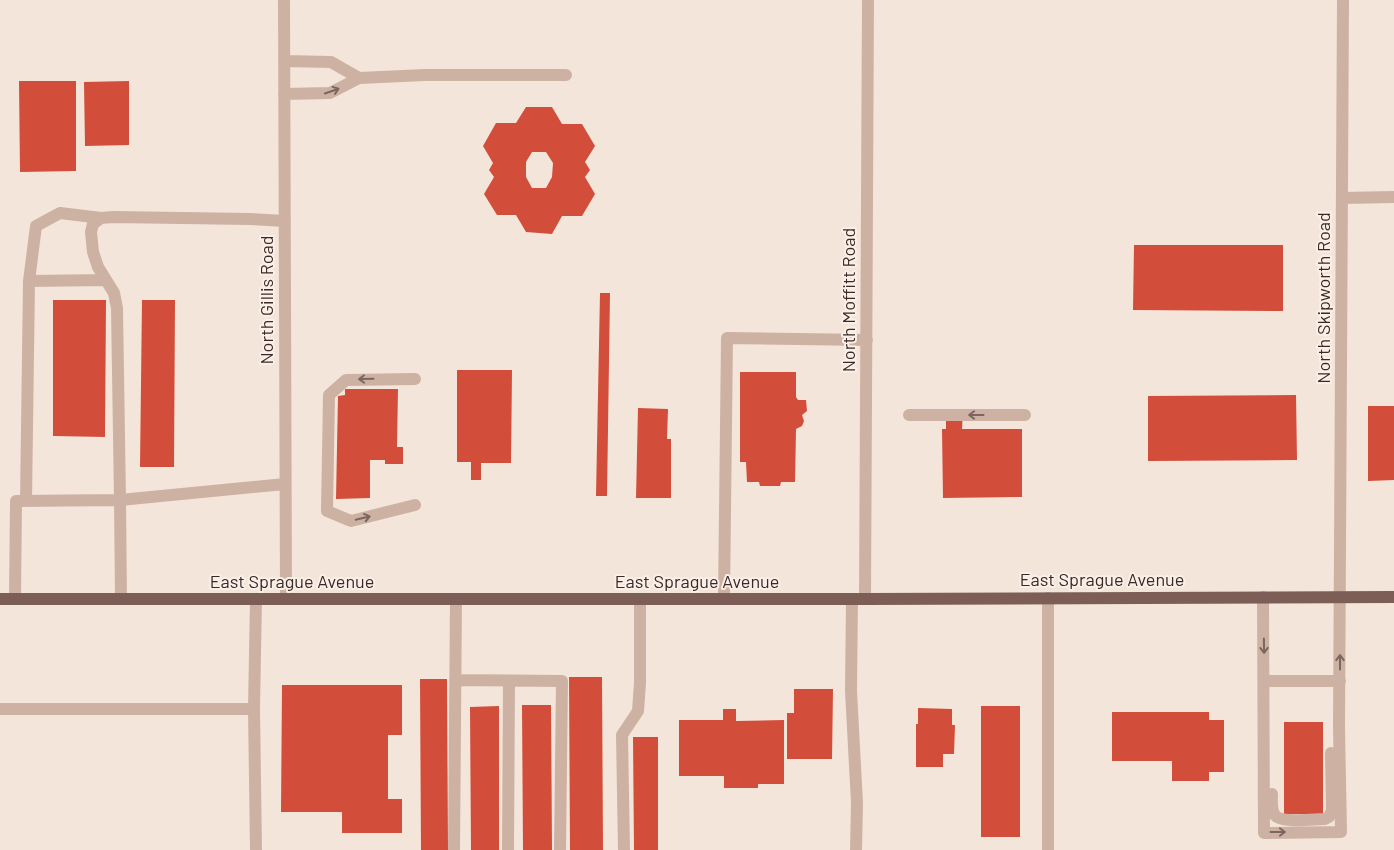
<svg xmlns="http://www.w3.org/2000/svg" width="1394" height="850" font-family="Barlow,sans-serif">
<style>
.building{fill:#d24d3a;fill-rule:evenodd}
.lines{fill:none;stroke-linecap:round;stroke-linejoin:round}
.minor{stroke:#cdb2a4;stroke-width:12}
.major{stroke:#7c5e56;stroke-width:12}
.oneway{stroke:#7b675f}
.labels{text-anchor:middle;stroke-width:4;stroke-linejoin:round;paint-order:stroke}
.street-label{font-size:18px;fill:#382a27;stroke:#fbefe7}
</style>
<rect width="100%" height="100%" fill="#f4e5da"/>
<path class="building" d="M 19,81 L 76,81 L 76,171 L 20,172 Z
M 129,81 L 129,145 L 85,146 L 84,82 Z
M 526,107 L 552,107 L 562,124 L 582,124 L 595,146 L 585,162 L 590,170 L 585,177 L 595,194 L 582,216 L 562,216 L 552,234 L 526,232 L 516,215 L 497,215 L 484,194 L 494,177 L 489,170 L 493,163 L 483,146 L 496,123 L 516,123 ZM 532,152 L 546,152 L 553,163 L 552,177 L 546,188 L 532,188 L 526,177 L 526,162 Z
M 1134,245 L 1283,245 L 1283,311 L 1133,310 Z
M 600,293 L 610,293 L 607,496 L 596,496 Z
M 53,300 L 106,300 L 105,437 L 53,436 Z
M 142,300 L 175,300 L 174,467 L 140,467 Z
M 457,370 L 512,370 L 511,463 L 481,463 L 481,480 L 471,480 L 471,462 L 457,462 Z
M 740,372 L 796,372 L 796,397 L 798,400 L 806,400 L 807,411 L 802,415 L 804,421 L 802,426 L 796,429 L 795,482 L 781,482 L 780,486 L 760,486 L 759,482 L 747,482 L 746,462 L 740,462 Z
M 345,389 L 398,389 L 397,447 L 403,447 L 403,464 L 385,464 L 385,460 L 370,460 L 370,498 L 336,499 L 338,396 L 345,395 Z
M 1296,395 L 1297,460 L 1148,461 L 1148,396 Z
M 1368,406 L 1394,406 L 1394,480 L 1368,481 Z
M 638,408 L 668,409 L 667,439 L 671,439 L 671,498 L 636,498 Z
M 946,410 L 963,410 L 962,429 L 1022,429 L 1022,497 L 943,498 L 942,429 L 946,429 Z
M 569,677 L 602,677 L 603,850 L 570,850 Z
M 420,679 L 447,679 L 448,850 L 421,850 Z
M 282,685 L 402,685 L 402,735 L 388,735 L 388,799 L 402,799 L 402,833 L 342,833 L 342,812 L 281,812 Z
M 794,689 L 833,689 L 832,759 L 787,759 L 787,713 L 794,713 Z
M 522,705 L 551,705 L 552,850 L 523,850 Z
M 499,706 L 499,850 L 471,850 L 470,707 Z
M 981,706 L 1020,706 L 1020,837 L 981,837 Z
M 918,708 L 952,709 L 952,725 L 955,725 L 954,754 L 943,754 L 943,767 L 916,767 L 916,724 L 918,724 Z
M 723,709 L 736,709 L 736,721 L 784,720 L 784,784 L 758,784 L 758,788 L 724,788 L 724,776 L 679,776 L 679,720 L 723,720 Z
M 1112,712 L 1209,712 L 1209,720 L 1224,720 L 1224,772 L 1209,772 L 1209,781 L 1172,781 L 1172,761 L 1112,761 Z
M 1284,722 L 1323,722 L 1323,814 L 1284,814 Z
M 633,737 L 658,737 L 658,850 L 634,850 Z"/>
<g class="lines">
<path class="minor" d="M 284,0 L 286,599
M 284,61 L 331,62 L 359,78 L 330,93 L 284,94
M 359,78 L 425,75 L 566,75
M 1342,198 L 1394,197
M 285,221 L 250,219 L 113,217 L 101,218 L 93,224 L 91,232 L 93,252 L 98,267 L 114,293 L 117,308 L 120,500 L 285,484
M 29,281 L 106,280
M 909,415 L 1025,415
M 26,501 L 29,281 L 36,226 L 60,213 L 101,218
M 415,505 L 351,521 L 327,511 L 329,395 L 346,380 L 415,379
M 1263,597 L 1264,833 L 1341,832 L 1339,728 L 1343,0
M 1048,598 L 1048,850
M 15,599 L 16,501 L 120,500 L 121,599
M 256,599 L 254,709 L 256,850
M 724,599 L 727,338 L 867,340
M 852,599 L 851,691 L 857,803 L 856,850
M 865,599 L 868,0
M 455,680 L 562,681 L 560,850
M 1264,681 L 1340,681
M 0,709 L 254,709
M 1272,794 C 1272,800 1271,808 1274,814 C 1279,824 1314,819 1325,819 L 1329,817 L 1332,810 L 1331,753
M 454,850 L 456,599
M 508,850 L 509,681
M 624,850 L 622,735 L 638,711 L 640,683 L 640,599"/>
<path class="major" d="M 0,599 L 865,599 L 1394,597"/>
</g>
<defs><path id="oneway-shaft" d="M-6 0H5M1.5-3L5.5 0L1.5 3" fill="none" stroke-width="1.6" stroke-linecap="round" stroke-linejoin="round" transform="scale(1.25)"/></defs>
<g class="oneway">
<use href="#oneway-shaft" transform="translate(332 91) rotate(-19)"/>
<use href="#oneway-shaft" transform="translate(366 379) rotate(179)"/>
<use href="#oneway-shaft" transform="translate(976 415) rotate(180)"/>
<use href="#oneway-shaft" transform="translate(363 518) rotate(-13)"/>
<use href="#oneway-shaft" transform="translate(1264 646) rotate(89)"/>
<use href="#oneway-shaft" transform="translate(1340 662) rotate(-90)"/>
<use href="#oneway-shaft" transform="translate(1278 832)"/>
</g>
<g class="labels">
<g class="street-label">
<text transform="translate(1324 298) rotate(-90)" y="6">North Skipworth Road</text>
<text transform="translate(267 300) rotate(-90)" y="6">North Gillis Road</text>
<text transform="translate(849 300) rotate(-90)" y="6">North Moffitt Road</text>
<text x="1102" y="586">East Sprague Avenue</text>
<text x="292" y="588">East Sprague Avenue</text>
<text x="697" y="588">East Sprague Avenue</text>
</g>
</g>
</svg>
